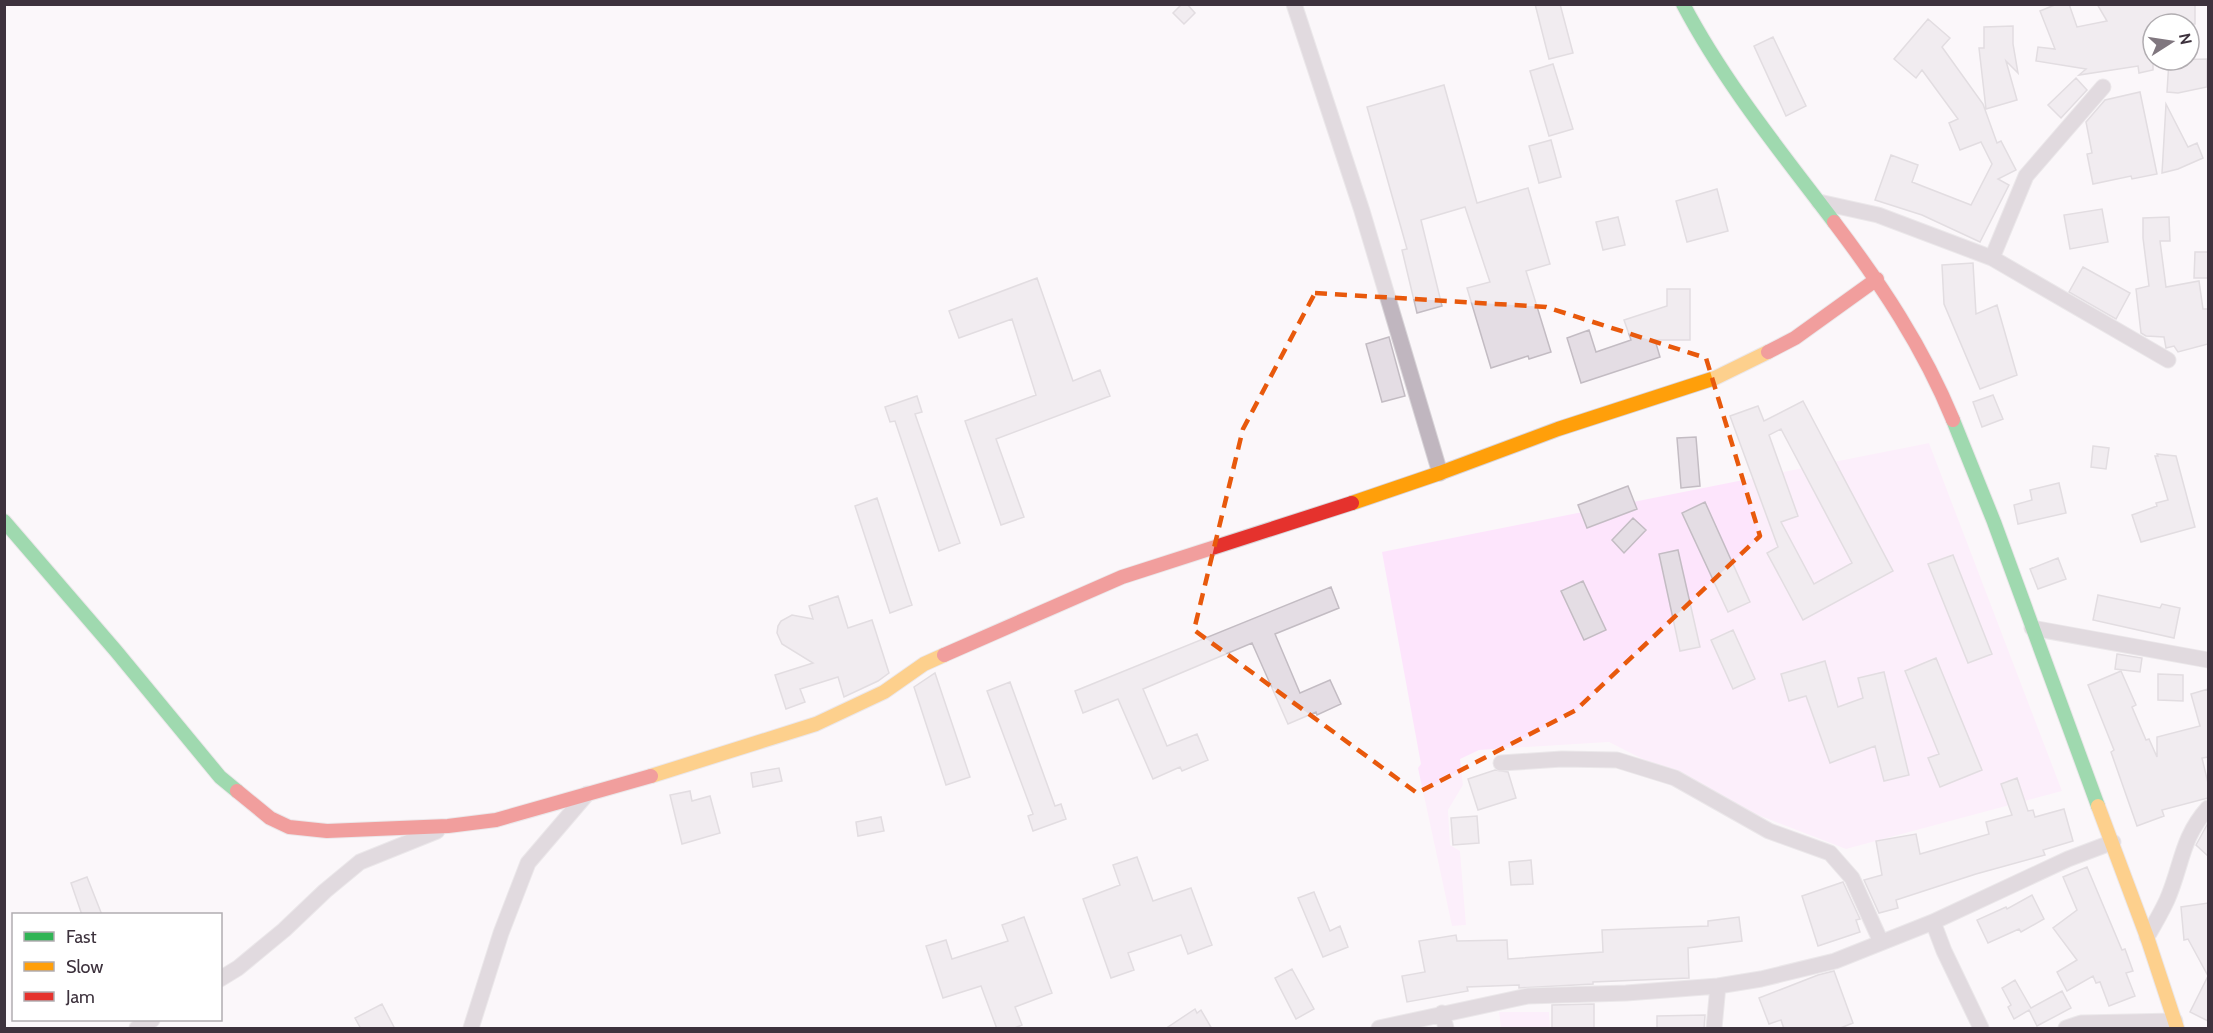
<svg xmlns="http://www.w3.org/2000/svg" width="2213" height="1033" font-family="Cabin,sans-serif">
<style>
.green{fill:#fde5fc}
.building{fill:#e4dde4;stroke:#c3bcc3;stroke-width:1.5;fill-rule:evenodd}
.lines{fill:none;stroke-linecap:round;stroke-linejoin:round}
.street-casing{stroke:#d8d4d8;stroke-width:17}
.fast-casing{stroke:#d8d4d8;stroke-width:16}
.slow-casing{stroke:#d8d4d8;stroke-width:16}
.jam-casing{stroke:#d8d4d8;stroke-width:16}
.street{stroke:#c0b6bf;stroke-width:15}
.fast{stroke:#30b455;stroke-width:14}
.slow{stroke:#ff9f0a;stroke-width:14}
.jam{stroke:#e5322d;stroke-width:14}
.marked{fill:none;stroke:#e8590c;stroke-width:4.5;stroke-dasharray:12 8;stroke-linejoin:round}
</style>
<rect width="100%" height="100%" fill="#fbf7fa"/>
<path class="green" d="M 1929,443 L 2062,791 L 1846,849 L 1737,807 L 1609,742 L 1479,750 L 1460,759 L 1463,785 L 1448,810 L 1450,845 L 1460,851 L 1466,925 L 1452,926 L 1418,768 L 1421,764 L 1382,552 Z
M 1499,1012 L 1549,1012 L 1550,1028 L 1501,1028 Z"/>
<path class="building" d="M 1182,4 L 1187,4 L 1195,13 L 1184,24 L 1173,13 Z
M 1535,4 L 1560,4 L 1573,53 L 1549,59 Z
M 2057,4 L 2069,4 L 2077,27 L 2107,21 L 2097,4 L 2195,4 L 2195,24 L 2153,24 L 2153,70 L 2139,73 L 2138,66 L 2079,75 L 2086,69 L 2036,61 L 2038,47 L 2055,49 L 2040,11 Z
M 1928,19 L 1950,38 L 1942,47 L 1983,104 L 1997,143 L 2001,141 L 2016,170 L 1998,179 L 2009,185 L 1980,242 L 1922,215 L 1875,200 L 1891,155 L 1918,165 L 1912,182 L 1971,205 L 1992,164 L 1981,142 L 1960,150 L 1949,123 L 1958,119 L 1922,70 L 1916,78 L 1894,59 Z
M 2013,26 L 2013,44 L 2018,73 L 2006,61 L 2017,100 L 1986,109 L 1979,48 L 1984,48 L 1984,27 Z
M 1773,37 L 1806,106 L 1786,116 L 1754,46 Z
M 2207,59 L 2207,87 L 2178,93 L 2167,92 L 2169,60 Z
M 1553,64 L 1573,129 L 1549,136 L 1530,71 Z
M 2076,78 L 2087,90 L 2061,118 L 2048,105 Z
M 1444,85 L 1477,203 L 1528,188 L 1550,264 L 1526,271 L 1551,352 L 1529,359 L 1528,356 L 1491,368 L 1467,288 L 1490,282 L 1465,207 L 1421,220 L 1442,306 L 1417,313 L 1402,250 L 1407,249 L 1367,107 Z
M 2140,92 L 2157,174 L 2132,179 L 2131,176 L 2093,184 L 2087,154 L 2092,153 L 2086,122 L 2105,100 Z
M 2166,104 L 2188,147 L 2197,143 L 2203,158 L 2178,169 L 2162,173 Z
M 1551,140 L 1561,177 L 1539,183 L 1529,146 Z
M 1717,189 L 1728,231 L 1687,242 L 1676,201 Z
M 2102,209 L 2108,242 L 2070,249 L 2064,215 Z
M 1618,217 L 1625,245 L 1603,250 L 1596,222 Z
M 2169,217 L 2170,241 L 2160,241 L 2166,287 L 2199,281 L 2203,309 L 2208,309 L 2208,344 L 2178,352 L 2174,346 L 2166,348 L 2164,337 L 2146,336 L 2141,333 L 2136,289 L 2149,286 L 2143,238 L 2143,218 Z
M 2195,252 L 2208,252 L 2208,278 L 2194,278 Z
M 1973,263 L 1976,314 L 1997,305 L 2017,375 L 1980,389 L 1944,304 L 1942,265 Z
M 2083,267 L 2130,293 L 2116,319 L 2069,292 Z
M 1037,278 L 1073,381 L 1100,370 L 1110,396 L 996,439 L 1024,517 L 1001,525 L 965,421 L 1036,395 L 1012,319 L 959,338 L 949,311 Z
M 1667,289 L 1690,289 L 1690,340 L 1655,340 L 1660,357 L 1581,383 L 1567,338 L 1589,330 L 1596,352 L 1631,340 L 1624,320 L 1667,306 Z
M 1389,337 L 1405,396 L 1382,402 L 1366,344 Z
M 1993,395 L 2003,419 L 1982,427 L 1973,402 Z
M 917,396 L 922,412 L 915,414 L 960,543 L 939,551 L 895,421 L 890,422 L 885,407 Z
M 1803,401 L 1893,571 L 1803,620 L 1767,553 L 1778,547 L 1730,416 L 1758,406 L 1764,421 ZM 1781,429 L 1852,563 L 1814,584 L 1781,522 L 1798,516 L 1769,435 Z
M 1696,437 L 1700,486 L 1681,488 L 1677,438 Z
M 2093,446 L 2109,448 L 2106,469 L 2091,467 Z
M 2157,454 L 2176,456 L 2195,527 L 2141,542 L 2132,515 L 2157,506 L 2156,503 L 2168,500 L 2155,456 L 2158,456 Z
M 2059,483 L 2066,513 L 2018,524 L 2014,505 L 2032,500 L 2030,490 Z
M 1628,486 L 1637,509 L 1587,528 L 1578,505 Z
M 877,498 L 912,605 L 890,613 L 855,506 Z
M 1705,502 L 1750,602 L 1728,612 L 1682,513 Z
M 1633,518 L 1646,530 L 1624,553 L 1612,540 Z
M 1678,550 L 1700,647 L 1680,651 L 1659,554 Z
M 1953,555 L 1992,654 L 1968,663 L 1928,564 Z
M 2058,558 L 2066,579 L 2038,589 L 2030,569 Z
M 1583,581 L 1606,630 L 1584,640 L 1561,591 Z
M 1331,587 L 1339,608 L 1275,634 L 1300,693 L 1330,680 L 1341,704 L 1317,715 L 1316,712 L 1288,724 L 1252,643 L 1143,689 L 1167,746 L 1197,734 L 1208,760 L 1182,771 L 1180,767 L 1153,779 L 1118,699 L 1083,713 L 1075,691 Z
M 2098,595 L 2160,608 L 2162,604 L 2180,608 L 2174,638 L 2093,620 Z
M 838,596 L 848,628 L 872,620 L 889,673 L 878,681 L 844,697 L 838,677 L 800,689 L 805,702 L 786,709 L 775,675 L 813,663 L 782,644 L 777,633 L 778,626 L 781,621 L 792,615 L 813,619 L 809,606 Z
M 1733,630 L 1755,679 L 1733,689 L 1711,640 Z
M 2117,654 L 2142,658 L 2140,672 L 2115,669 Z
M 1936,658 L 1982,770 L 1940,787 L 1928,758 L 1939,754 L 1905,671 Z
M 1825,661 L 1838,707 L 1863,698 L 1858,678 L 1884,672 L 1909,775 L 1884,781 L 1875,746 L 1830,763 L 1806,696 L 1789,701 L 1781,674 Z
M 2121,671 L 2136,705 L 2132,707 L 2146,740 L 2149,739 L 2157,757 L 2157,737 L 2200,726 L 2191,694 L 2208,689 L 2208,757 L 2202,758 L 2208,783 L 2208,798 L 2162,810 L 2164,816 L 2137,826 L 2111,752 L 2114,750 L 2088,685 Z
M 935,673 L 970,777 L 946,785 L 914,687 Z
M 2158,674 L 2183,675 L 2183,701 L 2158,700 Z
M 1010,682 L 1055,806 L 1061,804 L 1066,819 L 1033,831 L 1028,816 L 1033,814 L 987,691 Z
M 779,768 L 782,781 L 753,787 L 751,773 Z
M 1495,770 L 1508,772 L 1516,798 L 1478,810 L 1468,779 Z
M 2017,778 L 2028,811 L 2033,810 L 2035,817 L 2064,809 L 2073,841 L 2043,850 L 2045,855 L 1976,874 L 1896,900 L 1898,908 L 1879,913 L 1864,880 L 1882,875 L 1876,841 L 1916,834 L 1920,854 L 1989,834 L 1986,822 L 2012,815 L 2001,784 Z
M 690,791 L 692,801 L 710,796 L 720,833 L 682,844 L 670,795 Z
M 1477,816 L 1479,843 L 1453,845 L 1451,818 Z
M 881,817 L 884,831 L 858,836 L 856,822 Z
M 2208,823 L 2208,856 L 2196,845 Z
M 1137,857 L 1153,901 L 1191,888 L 1212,945 L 1188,954 L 1181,935 L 1128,953 L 1134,970 L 1111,978 L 1083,899 L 1120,885 L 1113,865 Z
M 1531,860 L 1533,884 L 1511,885 L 1509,862 Z
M 2087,867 L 2122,950 L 2125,949 L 2133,971 L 2126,973 L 2135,996 L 2109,1006 L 2100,982 L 2096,983 L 2093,976 L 2067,991 L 2057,972 L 2077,960 L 2053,928 L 2077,910 L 2063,877 Z
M 87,877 L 102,915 L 82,915 L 71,883 Z
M 1843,882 L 1860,919 L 1856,920 L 1860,932 L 1818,946 L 1802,896 Z
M 1314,892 L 1330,931 L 1340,926 L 1348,947 L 1323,957 L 1298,898 Z
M 2032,895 L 2044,919 L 2021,932 L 2019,929 L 1988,943 L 1977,920 L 2006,907 L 2007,909 Z
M 2208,903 L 2208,1021 L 2190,1012 L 2208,976 L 2188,939 L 2184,940 L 2181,907 Z
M 1024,917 L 1052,993 L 1015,1007 L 1022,1025 L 1012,1029 L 997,1029 L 981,986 L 943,998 L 926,946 L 946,940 L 952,959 L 1008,941 L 1002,925 Z
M 1739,917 L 1742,941 L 1688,948 L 1689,978 L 1593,982 L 1593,984 L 1519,988 L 1519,985 L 1467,987 L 1468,991 L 1407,1002 L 1402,976 L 1425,972 L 1419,941 L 1456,935 L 1457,941 L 1507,940 L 1508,959 L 1603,952 L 1602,930 L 1708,926 L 1708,921 Z
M 1292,969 L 1314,1009 L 1296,1019 L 1275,978 Z
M 1834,971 L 1853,1023 L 1838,1029 L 1784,1029 L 1781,1020 L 1769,1024 L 1759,998 L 1818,975 Z
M 2015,980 L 2031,1008 L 2062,991 L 2071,1008 L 2037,1026 L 2029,1010 L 2014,1019 L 2008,1007 L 2011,1005 L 2002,988 Z
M 382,1004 L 395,1029 L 361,1029 L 355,1018 Z
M 1594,1004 L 1594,1029 L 1552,1029 L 1552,1005 Z
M 1195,1009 L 1197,1013 L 1201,1010 L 1212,1029 L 1165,1029 Z
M 1705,1015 L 1704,1029 L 1657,1029 L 1657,1016 Z"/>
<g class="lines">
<g class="street-casing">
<path id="street" d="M 1294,4 L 1362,211 L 1440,473
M 1819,202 L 1878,215 L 1992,258 L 2168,360
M 1992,258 L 2026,176 L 2103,87
M 2032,628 L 2208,660
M 1501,763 L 1562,759 L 1617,760 L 1675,778 L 1769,831 L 1830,853 L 1852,878 L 1881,942
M 1933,922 L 1944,951 L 1981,1028
M 2147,937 C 2154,925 2161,913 2167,900 C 2182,866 2181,838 2208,808
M 220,979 L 238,968 L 284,930 L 325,891 L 360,862 L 437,831
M 1442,1013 L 1446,1028
M 137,1028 L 152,1020
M 471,1028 L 501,933 L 528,863 L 587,794
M 1379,1028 L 1528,996 L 1626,993 L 1718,986 L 1761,979 L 1835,961 L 1933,922 L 2068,859 L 2113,842
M 1714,1028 L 1718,986
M 2066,1028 L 2081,1023 L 2175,1021"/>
</g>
<g class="fast-casing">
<path id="fast" d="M 1683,4 C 1724,82 1781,152 1834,222
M 1953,420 L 1994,522 L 2098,806
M 4,521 L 116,651 L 220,777 L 237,791"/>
</g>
<g class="slow-casing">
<path id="slow" d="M 1352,503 L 1440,473 L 1558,429 L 1715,378 L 1768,352
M 651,776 L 816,724 L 884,692 L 924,664 L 944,655
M 2098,806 L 2147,937 L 2177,1028"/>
</g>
<g class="jam-casing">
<path id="jam" d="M 1834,222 C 1881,284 1923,347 1953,420
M 1768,352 L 1795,338 L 1877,279
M 944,655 L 1122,577 L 1352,503
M 237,791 L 270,818 L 289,827 L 327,831 L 448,826 L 496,820 L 651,776"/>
</g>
<use href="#street" class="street"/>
<use href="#fast" class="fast"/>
<use href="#slow" class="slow"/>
<use href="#jam" class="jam"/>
</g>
<path d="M0 0H2213V1033H0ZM 1315,293 L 1546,307 L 1706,358 L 1760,536 L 1576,710 L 1417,793 L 1194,630 L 1243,429 Z" fill="#fbf7fa" fill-opacity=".55" fill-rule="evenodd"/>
<path class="marked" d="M 1315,293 L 1546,307 L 1706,358 L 1760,536 L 1576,710 L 1417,793 L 1194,630 L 1243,429 Z"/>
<rect width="2213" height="1033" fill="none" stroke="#3d323d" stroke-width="12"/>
<rect x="12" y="913" width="210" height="108" fill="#ffffff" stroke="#b1adb1" stroke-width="1.5"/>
<rect x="24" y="932" width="30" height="9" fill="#30b455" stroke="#b1adb1" stroke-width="1.5"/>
<text x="66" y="943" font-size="18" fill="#3d323d">Fast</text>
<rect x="24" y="962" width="30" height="9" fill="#ff9f0a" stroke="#b1adb1" stroke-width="1.5"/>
<text x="66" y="973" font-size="18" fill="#3d323d">Slow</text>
<rect x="24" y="992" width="30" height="9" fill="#e5322d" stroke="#b1adb1" stroke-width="1.5"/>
<text x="66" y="1003" font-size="18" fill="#3d323d">Jam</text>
<g transform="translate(2171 42) rotate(78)"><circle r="28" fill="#ffffff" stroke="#b1adb1" stroke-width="1.5"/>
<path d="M0-4.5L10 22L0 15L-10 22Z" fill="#80777f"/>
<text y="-9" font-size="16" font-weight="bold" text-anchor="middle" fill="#3d323d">N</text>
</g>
</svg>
